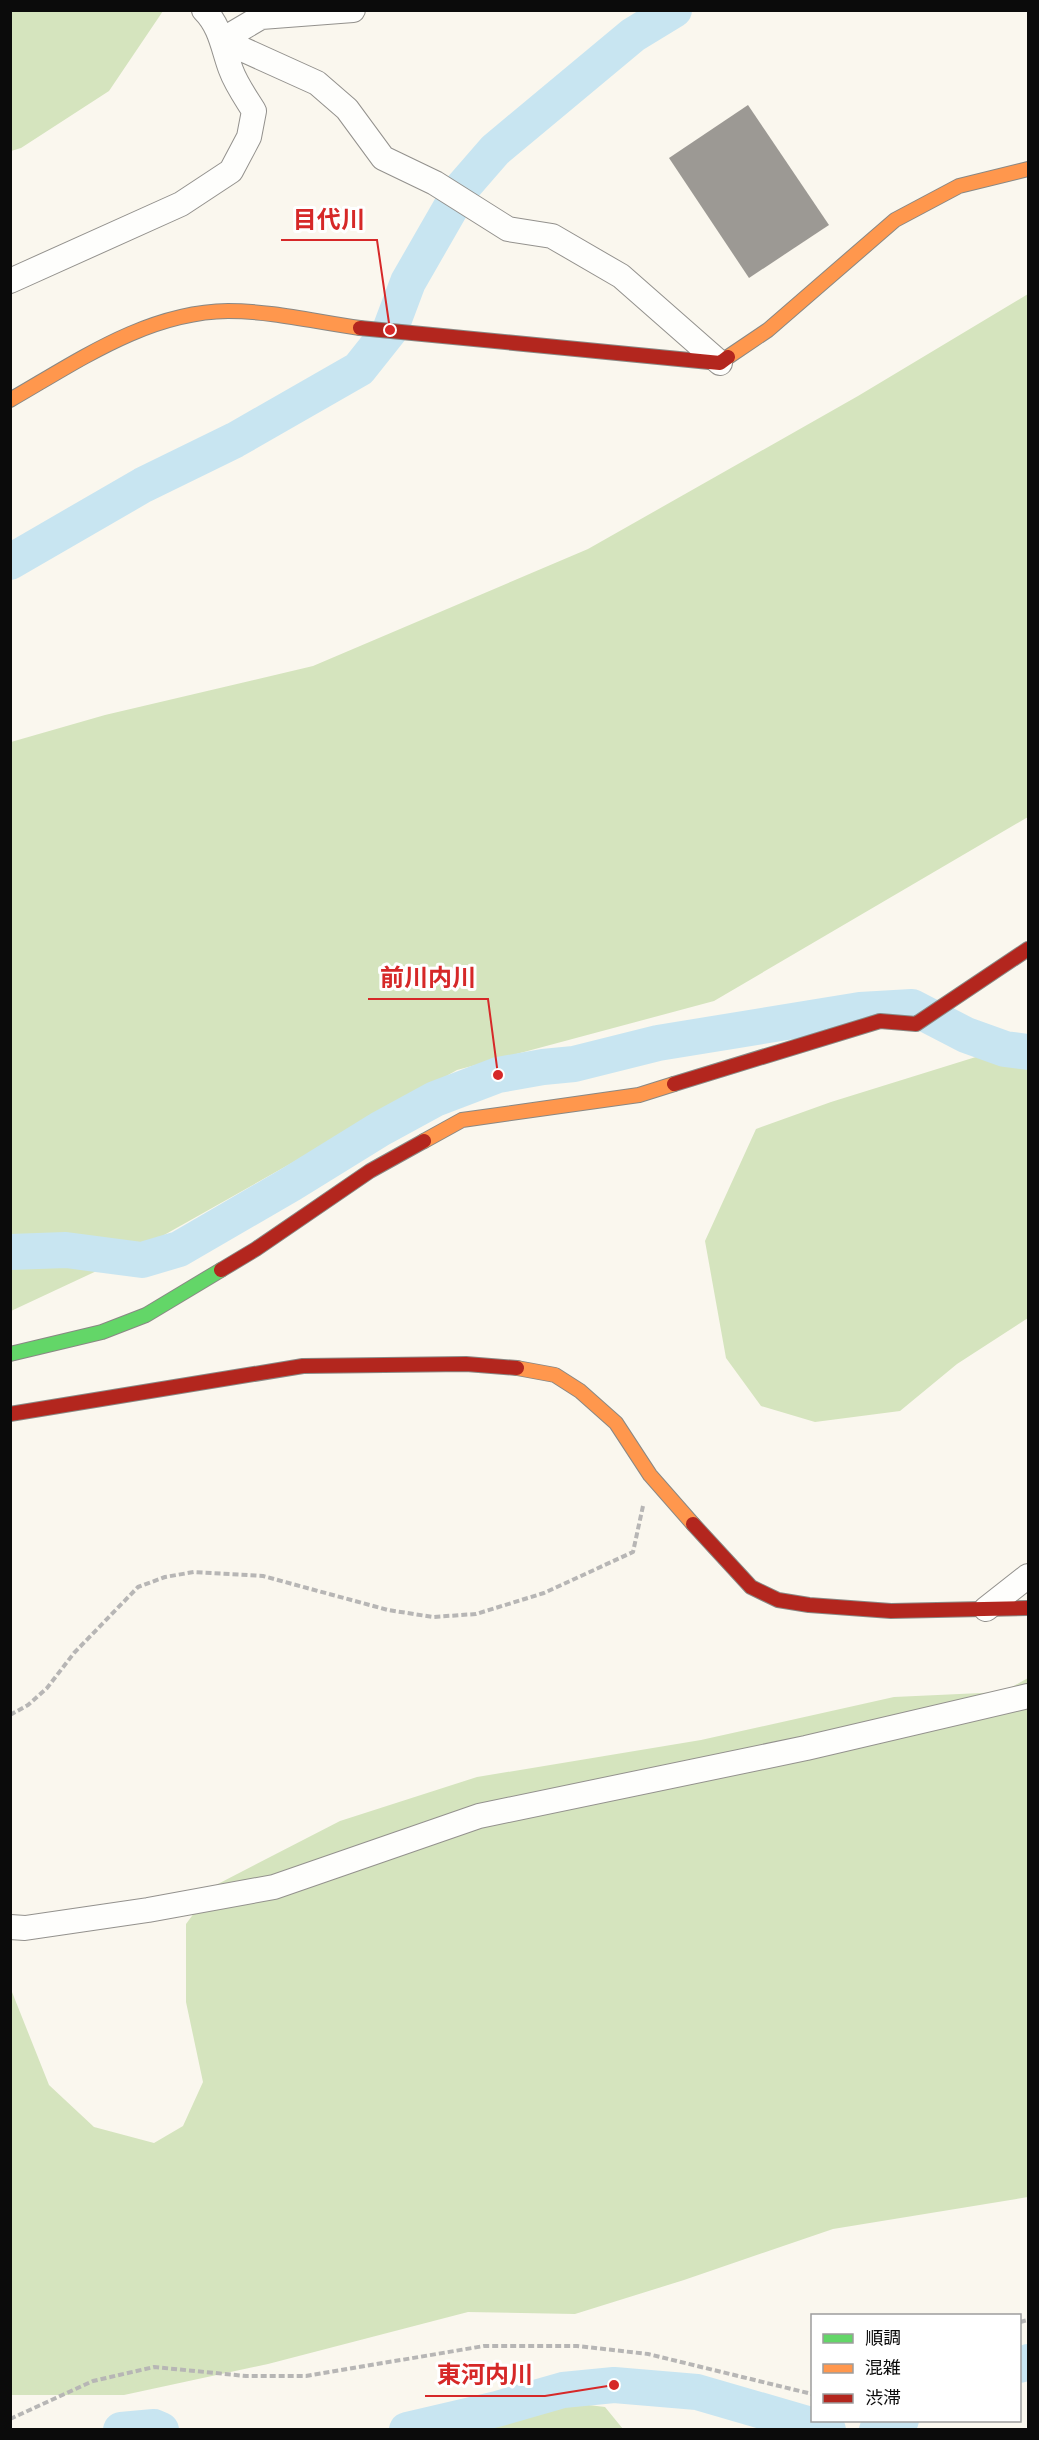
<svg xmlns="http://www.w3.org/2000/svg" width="1039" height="2440" font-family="Spectral,'Noto Sans JP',serif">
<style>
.forest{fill:#d5e4be}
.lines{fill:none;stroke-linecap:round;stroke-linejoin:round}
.river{stroke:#c8e5f1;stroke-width:36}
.building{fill:#9c9994}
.street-casing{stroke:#93918d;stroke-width:26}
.fast-casing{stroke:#898884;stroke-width:16}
.slow-casing{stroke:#898884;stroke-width:16}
.jam-casing{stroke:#898884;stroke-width:16}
.path{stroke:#b7b6b5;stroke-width:4;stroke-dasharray:6 3;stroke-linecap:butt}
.street{stroke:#fefefc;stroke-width:24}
.fast{stroke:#63d668;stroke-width:14}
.slow{stroke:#ff974d;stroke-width:14}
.jam{stroke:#b3261e;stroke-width:14}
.leader{fill:none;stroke:#d62828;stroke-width:2}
.callout-dot{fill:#d62828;stroke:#fff;stroke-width:2}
.callout-label{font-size:24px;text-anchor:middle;font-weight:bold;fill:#d62828;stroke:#fff;stroke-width:6;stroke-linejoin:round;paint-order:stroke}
</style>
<rect width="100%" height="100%" fill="#faf7ee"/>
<path class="forest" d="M 11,10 L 163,10 L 163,11 L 109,91 L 21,148 L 11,151 Z
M 1028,294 L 1028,817 L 714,1001 L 457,1070 L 118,1261 L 11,1311 L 11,742 L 105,715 L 313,666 L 588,549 L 858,396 Z
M 1028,1053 L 1028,1318 L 957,1364 L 900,1411 L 815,1422 L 761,1406 L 726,1358 L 705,1241 L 756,1129 L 831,1102 L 979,1056 Z
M 1028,1678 L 1028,2197 L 833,2229 L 684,2280 L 575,2314 L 468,2312 L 268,2364 L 124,2395 L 11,2395 L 10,1987 L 49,2085 L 94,2127 L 154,2143 L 183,2126 L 203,2082 L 186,2002 L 186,1924 L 214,1886 L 340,1821 L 477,1777 L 701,1740 L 894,1697 L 1003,1692 Z
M 539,2399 L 605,2407 L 623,2429 L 434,2429 L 446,2421 Z"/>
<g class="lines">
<path class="river" d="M 10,562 L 143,485 L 235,440 L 359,369 L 390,330 L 408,282 L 462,188 L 495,150 L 633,35 L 674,10
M 10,1252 L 66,1250 L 142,1260 L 179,1249 L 291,1184 L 380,1129 L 435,1099 L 498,1075 L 543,1067 L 574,1064 L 658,1043 L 860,1010 L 912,1007 L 966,1035 L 1005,1049 L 1028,1052
M 1020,2365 L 1028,2362
M 121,2430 L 154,2427 L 161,2430
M 407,2430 L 497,2409 L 563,2390 L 614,2385 L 697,2392 L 828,2430
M 877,2430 L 901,2420"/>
</g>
<path class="building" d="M 748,105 L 829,225 L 749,278 L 669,158 Z"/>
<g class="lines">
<g class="street-casing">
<path id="street" d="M 222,40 L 317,83 L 347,109 L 383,158 L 435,183 L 508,229 L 552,236 L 621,276 L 720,363
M 222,40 L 261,17 L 353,10
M 10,281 L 181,204 L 231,171 L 249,137 L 254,111 C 246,98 236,84 231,70 C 223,49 221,27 204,10
M 986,1609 L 1028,1576
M 10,1927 L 25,1928 L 148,1910 L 274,1887 L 479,1816 L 806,1748 L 1028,1696"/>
</g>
<g class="fast-casing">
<path id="fast" d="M 10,1354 L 102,1332 L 146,1315 L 221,1270"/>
</g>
<g class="slow-casing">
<path id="slow" d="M 728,357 L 768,330 L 895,220 L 959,186 L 1028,169
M 10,400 C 78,361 147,312 228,311 C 272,311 316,322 360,328
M 424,1141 L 462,1120 L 639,1095 L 674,1084
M 517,1368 L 555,1375 L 580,1391 L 616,1423 L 650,1475 L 693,1524"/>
</g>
<g class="jam-casing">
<path id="jam" d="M 360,328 L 720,363 L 728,357
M 674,1084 L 880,1021 L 916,1024 L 1028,949
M 221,1270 L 256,1249 L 370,1171 L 424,1141
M 10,1414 L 303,1366 L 466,1364 L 517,1368
M 693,1524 L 751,1587 L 778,1600 L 809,1605 L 891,1611 L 1028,1608"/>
</g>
<path class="path" d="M 10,1715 L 28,1705 L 47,1688 L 74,1653 L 138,1587 L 165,1577 L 194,1572 L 263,1576 L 388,1610 L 433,1617 L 476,1614 L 544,1593 L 633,1552 L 643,1506
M 1020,2322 L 1028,2320
M 10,2419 L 93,2381 L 154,2367 L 246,2376 L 306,2376 L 484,2346 L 577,2346 L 648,2354 L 812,2394"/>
<use href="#street" class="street"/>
<use href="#fast" class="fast"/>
<use href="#slow" class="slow"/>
<use href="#jam" class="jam"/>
</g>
<path class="leader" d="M390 330L377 240H281M498 1075L488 999H368M614 2385L545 2396H425"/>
<g class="callout-dot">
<circle cx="390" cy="330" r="6"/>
<circle cx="498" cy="1075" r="6"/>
<circle cx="614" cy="2385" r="6"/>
</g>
<g class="callout-label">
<text x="329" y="228">目代川</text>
<text x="428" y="986">前川内川</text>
<text x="485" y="2383">東河内川</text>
</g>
<rect width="1039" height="2440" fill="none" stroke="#0b0b0b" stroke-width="24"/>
<rect x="811" y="2314" width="210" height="108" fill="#ffffff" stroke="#9d9d9d" stroke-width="1.5"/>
<rect x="823" y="2334" width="30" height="9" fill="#63d668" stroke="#9d9d9d" stroke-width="1.5"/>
<text x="865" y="2344" font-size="18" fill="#0b0b0b">順調</text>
<rect x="823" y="2364" width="30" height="9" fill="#ff974d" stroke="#9d9d9d" stroke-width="1.5"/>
<text x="865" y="2374" font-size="18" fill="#0b0b0b">混雑</text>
<rect x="823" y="2394" width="30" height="9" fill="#b3261e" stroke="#9d9d9d" stroke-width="1.5"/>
<text x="865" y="2404" font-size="18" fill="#0b0b0b">渋滞</text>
</svg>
